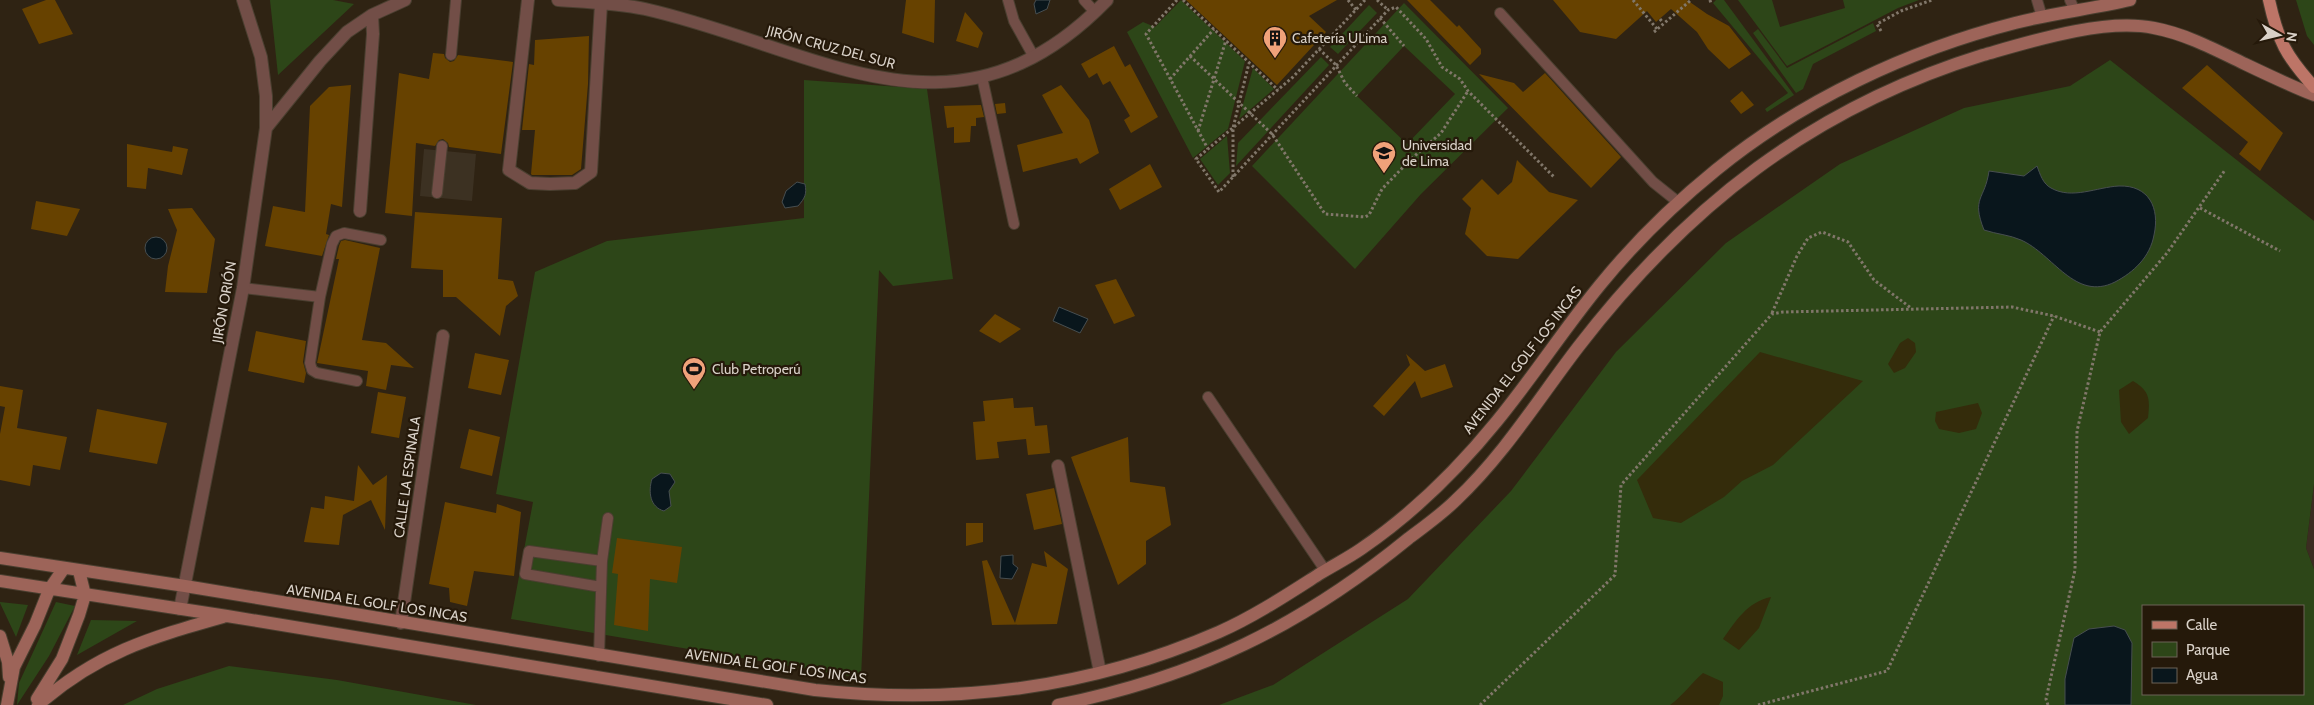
<svg xmlns="http://www.w3.org/2000/svg" width="2314" height="705" font-family="Cabin,sans-serif">
<style>
.commercial{fill:#3b2c21}
.industrial{fill:#3c3122}
.green{fill:#2d4618;fill-rule:evenodd}
.sand{fill:#342c0b}
.water{fill:#09161c;stroke:#474e50}
.building{fill:#674200}
.lines{fill:none;stroke-linecap:round;stroke-linejoin:round}
.lane-casing{stroke:#4a3f30;stroke-width:12}
.street-casing{stroke:#4a3f30;stroke-width:14}
.secondary-casing{stroke:#4a3f30;stroke-width:14}
.primary-casing{stroke:#4a3f30;stroke-width:14}
.path{stroke:#81776a;stroke-width:3;stroke-dasharray:2.5 2.5;stroke-linecap:butt}
.lane{stroke:#724e47;stroke-width:10}
.street{stroke:#724e47;stroke-width:12}
.secondary{stroke:#9d6459;stroke-width:12}
.primary{stroke:#bd7567;stroke-width:12}
.labels{text-anchor:middle;stroke-width:4.5;stroke-linejoin:round;paint-order:stroke}
.poi-label{font-size:14px;fill:#d9d1c8;stroke:#25190a;text-anchor:start}
.street-label{font-size:14px;fill:#d9d1c8;stroke:#25190a}
</style>
<rect width="100%" height="100%" fill="#2f2313"/>
<path class="commercial" d="M 2314,484 L 2314,569 L 2306,548 Z"/>
<path class="industrial" d="M 424,149 L 476,154 L 472,201 L 420,196 Z"/>
<path class="green" d="M 270,0 L 333,0 L 354,4 L 278,75 Z
M 1181,0 L 1245,61 L 1228,129 L 1193,158 L 1127,32 L 1143,22 L 1155,27 Z
M 1716,0 L 1724,0 L 1794,95 L 1767,112 L 1765,109 L 1788,93 L 1713,3 Z
M 1738,0 L 1772,0 L 1780,27 L 1845,8 L 1843,0 L 1919,0 L 1898,8 L 1787,66 Z
M 2296,0 L 2314,0 L 2314,45 L 2307,36 Z
M 1404,3 L 1508,108 L 1421,194 L 1355,269 L 1252,166 ZM 1404,46 L 1455,94 L 1407,144 L 1357,96 Z
M 1369,5 L 1377,13 L 1338,54 L 1330,47 Z
M 1873,23 L 1876,31 L 1813,64 L 1803,89 L 1796,93 L 1753,33 L 1758,29 L 1787,68 Z
M 1321,57 L 1329,65 L 1236,166 L 1238,143 Z
M 2110,60 L 2314,221 L 2314,484 L 2306,548 L 2314,569 L 2314,705 L 1219,705 L 1273,685 L 1408,599 L 1511,491 L 1616,352 L 1726,243 L 1840,164 L 1964,108 L 2070,86 ZM 2143,606 L 2303,606 L 2303,694 L 2143,694 Z
M 1253,68 L 1274,89 L 1239,119 Z
M 804,80 L 927,89 L 953,279 L 893,286 L 879,270 L 861,678 L 511,619 L 533,502 L 496,494 L 535,272 L 607,241 L 804,218 Z
M 1227,136 L 1230,173 L 1218,185 L 1200,159 Z
M 0,602 L 28,605 L 16,637 L 0,603 Z
M 56,602 L 75,606 L 49,656 L 17,705 L 19,683 Z
M 91,620 L 137,621 L 77,655 Z
M 229,666 L 337,680 L 476,705 L 123,705 L 157,689 Z"/>
<path class="sand" d="M 1908,338 L 1915,343 L 1916,352 L 1905,368 L 1894,373 L 1888,364 L 1900,343 Z
M 1760,352 L 1863,381 L 1773,465 L 1742,481 L 1724,497 L 1681,523 L 1653,518 L 1637,480 Z
M 2133,381 C 2150,391 2150,399 2148,418 L 2129,434 L 2121,422 L 2119,390 Z
M 1978,403 L 1982,413 L 1976,429 L 1959,433 L 1939,429 L 1935,421 L 1936,412 Z
M 1771,597 L 1759,628 L 1739,650 L 1723,639 C 1736,621 1747,602 1771,597 Z
M 1703,673 L 1723,682 L 1723,696 L 1719,705 L 1670,705 C 1683,696 1691,683 1703,673 Z"/>
<path class="water" d="M 1036,0 L 1050,0 L 1047,9 L 1036,14 L 1034,4 Z
M 2037,166 C 2040,174 2043,184 2051,188 C 2072,200 2097,187 2119,186 C 2149,185 2160,208 2154,235 C 2150,257 2134,272 2115,282 C 2075,302 2053,254 2021,240 C 2010,235 1996,234 1984,230 C 1971,197 1985,200 1989,171 L 2024,176 Z
M 797,182 L 805,184 C 807,194 805,198 798,206 L 785,208 L 782,202 L 786,191 Z
M145 248a11 11 0 1 1 22 0a11 11 0 1 1-22 0Z
M 1059,307 L 1088,319 L 1080,333 L 1053,321 Z
M 661,473 L 670,474 L 675,482 L 669,491 L 671,506 L 664,511 C 650,507 648,492 652,479 Z
M 1013,555 L 1013,564 L 1018,568 L 1012,579 L 1000,578 L 1001,556 Z
M 2114,626 L 2125,630 L 2132,643 L 2131,705 L 2065,705 L 2065,679 L 2074,638 L 2089,629 Z"/>
<path class="building" d="M 46,0 L 55,0 L 73,34 L 39,44 L 22,9 Z
M 906,0 L 935,0 L 934,43 L 902,33 Z
M 1186,0 L 1337,0 L 1309,16 L 1326,32 L 1277,85 Z
M 1407,0 L 1430,0 L 1457,27 L 1459,25 L 1481,49 L 1481,54 L 1470,65 Z
M 1553,0 L 1687,0 L 1707,14 L 1729,26 L 1751,54 L 1729,69 L 1708,49 L 1697,32 L 1671,9 L 1656,22 L 1647,11 L 1616,39 L 1580,32 Z
M 965,12 L 983,33 L 978,48 L 956,41 Z
M 589,36 L 588,84 L 581,169 L 572,175 L 532,175 L 531,174 L 535,130 L 522,130 L 529,64 L 534,65 L 535,40 Z
M 1114,46 L 1125,67 L 1130,64 L 1158,117 L 1131,133 L 1124,120 L 1130,116 L 1110,81 L 1103,85 L 1097,73 L 1089,78 L 1081,64 Z
M 433,53 L 444,54 L 445,58 L 450,62 L 454,61 L 458,55 L 513,62 L 501,154 L 449,147 L 448,143 L 443,139 L 439,140 L 435,146 L 416,143 L 412,216 L 385,213 L 399,73 L 429,79 Z
M 2207,65 L 2283,133 L 2260,171 L 2239,154 L 2248,142 L 2182,88 Z
M 1545,73 L 1621,157 L 1591,188 L 1479,74 L 1514,83 L 1523,92 Z
M 351,85 L 342,207 L 331,204 L 326,234 L 329,235 L 322,256 L 265,246 L 273,206 L 305,212 L 310,106 L 329,87 Z
M 1061,85 L 1089,120 L 1099,153 L 1080,164 L 1077,158 L 1023,172 L 1017,145 L 1063,133 L 1042,95 Z
M 1742,91 L 1754,105 L 1741,114 L 1730,101 Z
M 1005,103 L 1006,113 L 997,114 L 995,104 Z
M 981,105 L 984,117 L 976,118 L 976,126 L 971,126 L 970,142 L 954,143 L 954,127 L 947,128 L 944,106 Z
M 127,144 L 172,152 L 173,146 L 188,149 L 182,175 L 148,168 L 146,189 L 127,187 Z
M 1517,160 L 1549,192 L 1578,200 L 1518,259 L 1487,256 L 1465,234 L 1471,208 L 1462,199 L 1482,179 L 1498,195 L 1512,182 Z
M 1150,164 L 1162,187 L 1120,210 L 1109,189 Z
M 36,201 L 80,209 L 67,236 L 31,229 Z
M 192,208 L 215,239 L 207,293 L 165,292 L 168,266 L 177,230 L 168,209 Z
M 415,212 L 502,218 L 498,279 L 513,281 L 518,296 L 506,306 L 500,336 L 456,297 L 443,297 L 443,270 L 411,268 Z
M 345,240 L 380,248 L 362,340 L 386,343 L 414,368 L 391,365 L 386,390 L 366,386 L 368,371 L 317,363 L 339,259 L 336,259 L 339,246 L 341,241 Z
M 1116,279 L 1135,316 L 1114,324 L 1095,285 Z
M 995,314 L 1021,329 L 1000,343 L 979,331 Z
M 256,331 L 306,341 L 303,362 L 306,373 L 304,383 L 248,371 Z
M 475,353 L 509,360 L 501,395 L 468,388 Z
M 1406,354 L 1425,371 L 1445,364 L 1453,387 L 1421,398 L 1415,381 L 1384,416 L 1373,406 L 1410,365 Z
M 0,386 L 23,390 L 17,428 L 67,437 L 60,470 L 33,465 L 30,486 L 0,480 L 0,434 L 5,407 L 0,406 Z
M 378,392 L 406,397 L 399,438 L 371,433 Z
M 1013,398 L 1014,408 L 1033,407 L 1035,426 L 1047,425 L 1050,453 L 1028,455 L 1026,439 L 997,442 L 999,458 L 976,460 L 973,422 L 985,421 L 983,401 Z
M 97,409 L 167,423 L 157,464 L 89,452 Z
M 469,429 L 500,437 L 492,476 L 460,468 Z
M 1128,437 L 1130,482 L 1165,487 L 1171,525 L 1146,541 L 1146,564 L 1118,585 L 1071,457 Z
M 358,465 L 373,485 L 387,475 L 385,530 L 371,500 L 343,515 L 339,545 L 304,542 L 311,507 L 324,509 L 325,496 L 354,501 Z
M 1054,488 L 1062,524 L 1034,530 L 1026,494 Z
M 445,502 L 496,513 L 497,504 L 521,512 L 514,576 L 474,571 L 467,606 L 450,602 L 449,588 L 429,584 Z
M 966,523 L 983,523 L 983,542 L 966,546 Z
M 617,538 L 682,547 L 677,583 L 650,579 L 648,631 L 614,625 L 618,574 L 612,573 Z
M 1044,551 L 1068,569 L 1057,624 L 992,625 L 982,561 L 987,560 L 1015,623 L 1032,563 L 1047,567 Z"/>
<g class="lines">
<g class="lane-casing">
<path id="lane" d="M 1008,0 L 1014,21 L 1034,57
M 1084,0 L 1095,12
M 2037,0 L 2042,17
M 2070,0 L 2075,11
M 1500,13 L 1653,182 L 1678,202
M 451,55 L 456,0
M 982,77 L 1014,224
M 437,193 L 442,146
M 243,288 L 320,297 L 310,363 L 312,370 L 317,373 L 357,381
M 320,297 L 332,244 L 336,236 L 344,233 L 381,240
M 1208,397 L 1325,570
M 601,587 L 525,574 L 529,551 L 602,561
M 599,656 L 602,561 L 608,518"/>
</g>
<g class="street-casing">
<path id="street" d="M 528,0 L 509,170 L 530,183 L 550,184 L 575,183 L 591,172 L 601,4
M 558,0 C 587,2 617,3 645,9 C 818,48 954,157 1107,0
M 266,128 L 320,61 L 347,32 L 372,15 L 405,0
M 360,211 L 373,34 L 372,15
M 1058,466 L 1100,672
M 180,609 L 243,288 L 266,128 L 266,96 L 261,57 L 243,0
M 401,623 L 443,336"/>
</g>
<g class="secondary-casing">
<path id="secondary" d="M 0,558 L 185,586 L 815,690 C 957,705 1088,689 1219,632 C 1255,616 1288,594 1321,573 C 1334,565 1348,558 1361,549 C 1411,515 1458,469 1497,421 C 1533,377 1564,329 1600,285 C 1635,242 1674,204 1716,170 C 1802,100 1909,50 2015,23 C 2053,13 2092,9 2130,0
M 0,581 L 227,616 L 767,705
M 0,636 L 8,662 L 9,677
M 37,699 L 62,659 L 79,615 L 85,595 L 79,571
M 7,705 L 14,667 L 35,625 L 49,590 L 64,568
M 38,705 C 97,653 149,638 223,617
M 1058,705 C 1196,677 1300,627 1409,538 C 1425,526 1442,514 1456,500 C 1504,455 1539,398 1579,346 C 1687,206 1812,108 1983,55 C 2032,41 2104,18 2154,28 C 2186,34 2216,50 2245,64 C 2268,75 2291,86 2314,95"/>
</g>
<g class="primary-casing">
<path id="primary" d="M 2269,0 C 2278,41 2286,56 2314,87"/>
</g>
<path class="path" d="M 1177,0 L 1146,34 L 1208,149
M 1183,0 L 1278,90
M 1348,0 L 1356,10
M 1365,0 L 1293,77 L 1196,159 L 1219,192 L 1388,10 L 1396,7 L 1426,39 L 1442,67 L 1460,79 L 1468,91 L 1555,178
M 1377,0 L 1388,10
M 1633,0 L 1657,29
M 1710,0 L 1711,4
M 1380,18 L 1404,46
M 1660,19 L 1663,23
M 1881,31 L 1877,24 L 1901,11 L 1932,0
M 1654,32 L 1691,0
M 1319,49 L 1336,65 L 1345,83 L 1357,96
M 1190,56 L 1272,134 L 1325,214 L 1365,217 L 1369,215 L 1382,189 L 1410,160 L 1441,133 L 1468,91
M 1170,79 L 1214,29
M 1198,131 L 1226,40
M 1233,177 L 1233,128 L 1249,63
M 2200,208 L 2280,251
M 1772,313 L 1797,256 L 1808,238 L 1822,232 L 1848,242 L 1874,280 L 1911,308
M 1480,705 L 1615,575 L 1621,485 L 1772,314 L 1783,312 L 2012,307 L 2054,316 L 2100,332
M 1758,705 L 1887,671 L 2054,316
M 2048,705 L 2046,699 L 2075,570 L 2077,431 L 2100,332 L 2167,253 L 2225,170"/>
<use href="#lane" class="lane"/>
<use href="#street" class="street"/>
<use href="#secondary" class="secondary"/>
<use href="#primary" class="primary"/>
</g>
<defs>
<g id="building-pin" transform="scale(1.25)"><path d="M0 17L-7.5 6A9.5 9.5 0 1 1 7.5 6Z" fill="#f0a27a" stroke="#25190a"/><path d="M-4-6H4V6H1V3H-1V6H-4ZM-2.5-4.3h1.7v1.8h-1.7ZM.8-4.3h1.7v1.8H.8ZM-2.5-1h1.7V.8h-1.7ZM.8-1h1.7V.8H.8Z" fill="#111"/></g>
<g id="university-pin" transform="scale(1.25)"><path d="M0 17L-7.5 6A9.5 9.5 0 1 1 7.5 6Z" fill="#f0a27a" stroke="#25190a"/><path d="M0-5L7-2L0 1L-7-2ZM-4 1L0 2.5L4 1V4Q0 6-4 4Z" fill="#111"/></g>
<g id="stadium-pin" transform="scale(1.25)"><path d="M0 17L-7.5 6A9.5 9.5 0 1 1 7.5 6Z" fill="#f0a27a" stroke="#25190a"/><path d="M0-5a6.5 5 0 1 0 0 10a6.5 5 0 1 0 0-10ZM-3.5-1.8h7v3.6h-7Z" fill="#111"/></g>
</defs>
<g fill-rule="evenodd">
<use href="#building-pin" x="1275" y="38"/>
<use href="#university-pin" x="1384" y="153"/>
<use href="#stadium-pin" x="694" y="369"/>
</g>
<g class="labels">
<g class="poi-label">
<text x="1292" y="43">Cafetería ULima</text>
<text x="1402" y="150">Universidad<tspan x="1402" dy="16">de Lima</tspan></text>
<text x="712" y="374">Club Petroperú</text>
</g>
<g class="street-label">
<text transform="translate(831 47) rotate(15)" y="5">JIRÓN CRUZ DEL SUR</text>
<text transform="translate(224 302) rotate(-80)" y="5">JIRÓN ORIÓN</text>
<text transform="translate(1522 360) rotate(-52)" y="5">AVENIDA EL GOLF LOS INCAS</text>
<text transform="translate(407 477) rotate(-82)" y="5">CALLE LA ESPINALA</text>
<text transform="translate(377 603) rotate(9)" y="5">AVENIDA EL GOLF LOS INCAS</text>
<text transform="translate(776 666) rotate(8)" y="5">AVENIDA EL GOLF LOS INCAS</text>
</g>
</g>
<rect x="2142" y="605" width="162" height="90" fill="#25190a" stroke="#6d6356"/>
<rect x="2152" y="621" width="25" height="8" fill="#bd7567" stroke="#6d6356"/>
<text x="2186" y="630" font-size="15" fill="#d9d1c8">Calle</text>
<rect x="2152" y="642" width="25" height="15" fill="#2d4618" stroke="#6d6356"/>
<text x="2186" y="655" font-size="15" fill="#d9d1c8">Parque</text>
<rect x="2152" y="668" width="25" height="15" fill="#09161c" stroke="#6d6356"/>
<text x="2186" y="680" font-size="15" fill="#d9d1c8">Agua</text>
<g transform="translate(2279 35) rotate(98)" stroke="#25190a" stroke-width="4" paint-order="stroke">
<path d="M0-4L9 19L0 12L-9 19Z" fill="#d9d1c8"/>
<text y="-8" font-size="14" font-weight="bold" text-anchor="middle" fill="#d9d1c8">N</text>
</g>
</svg>
